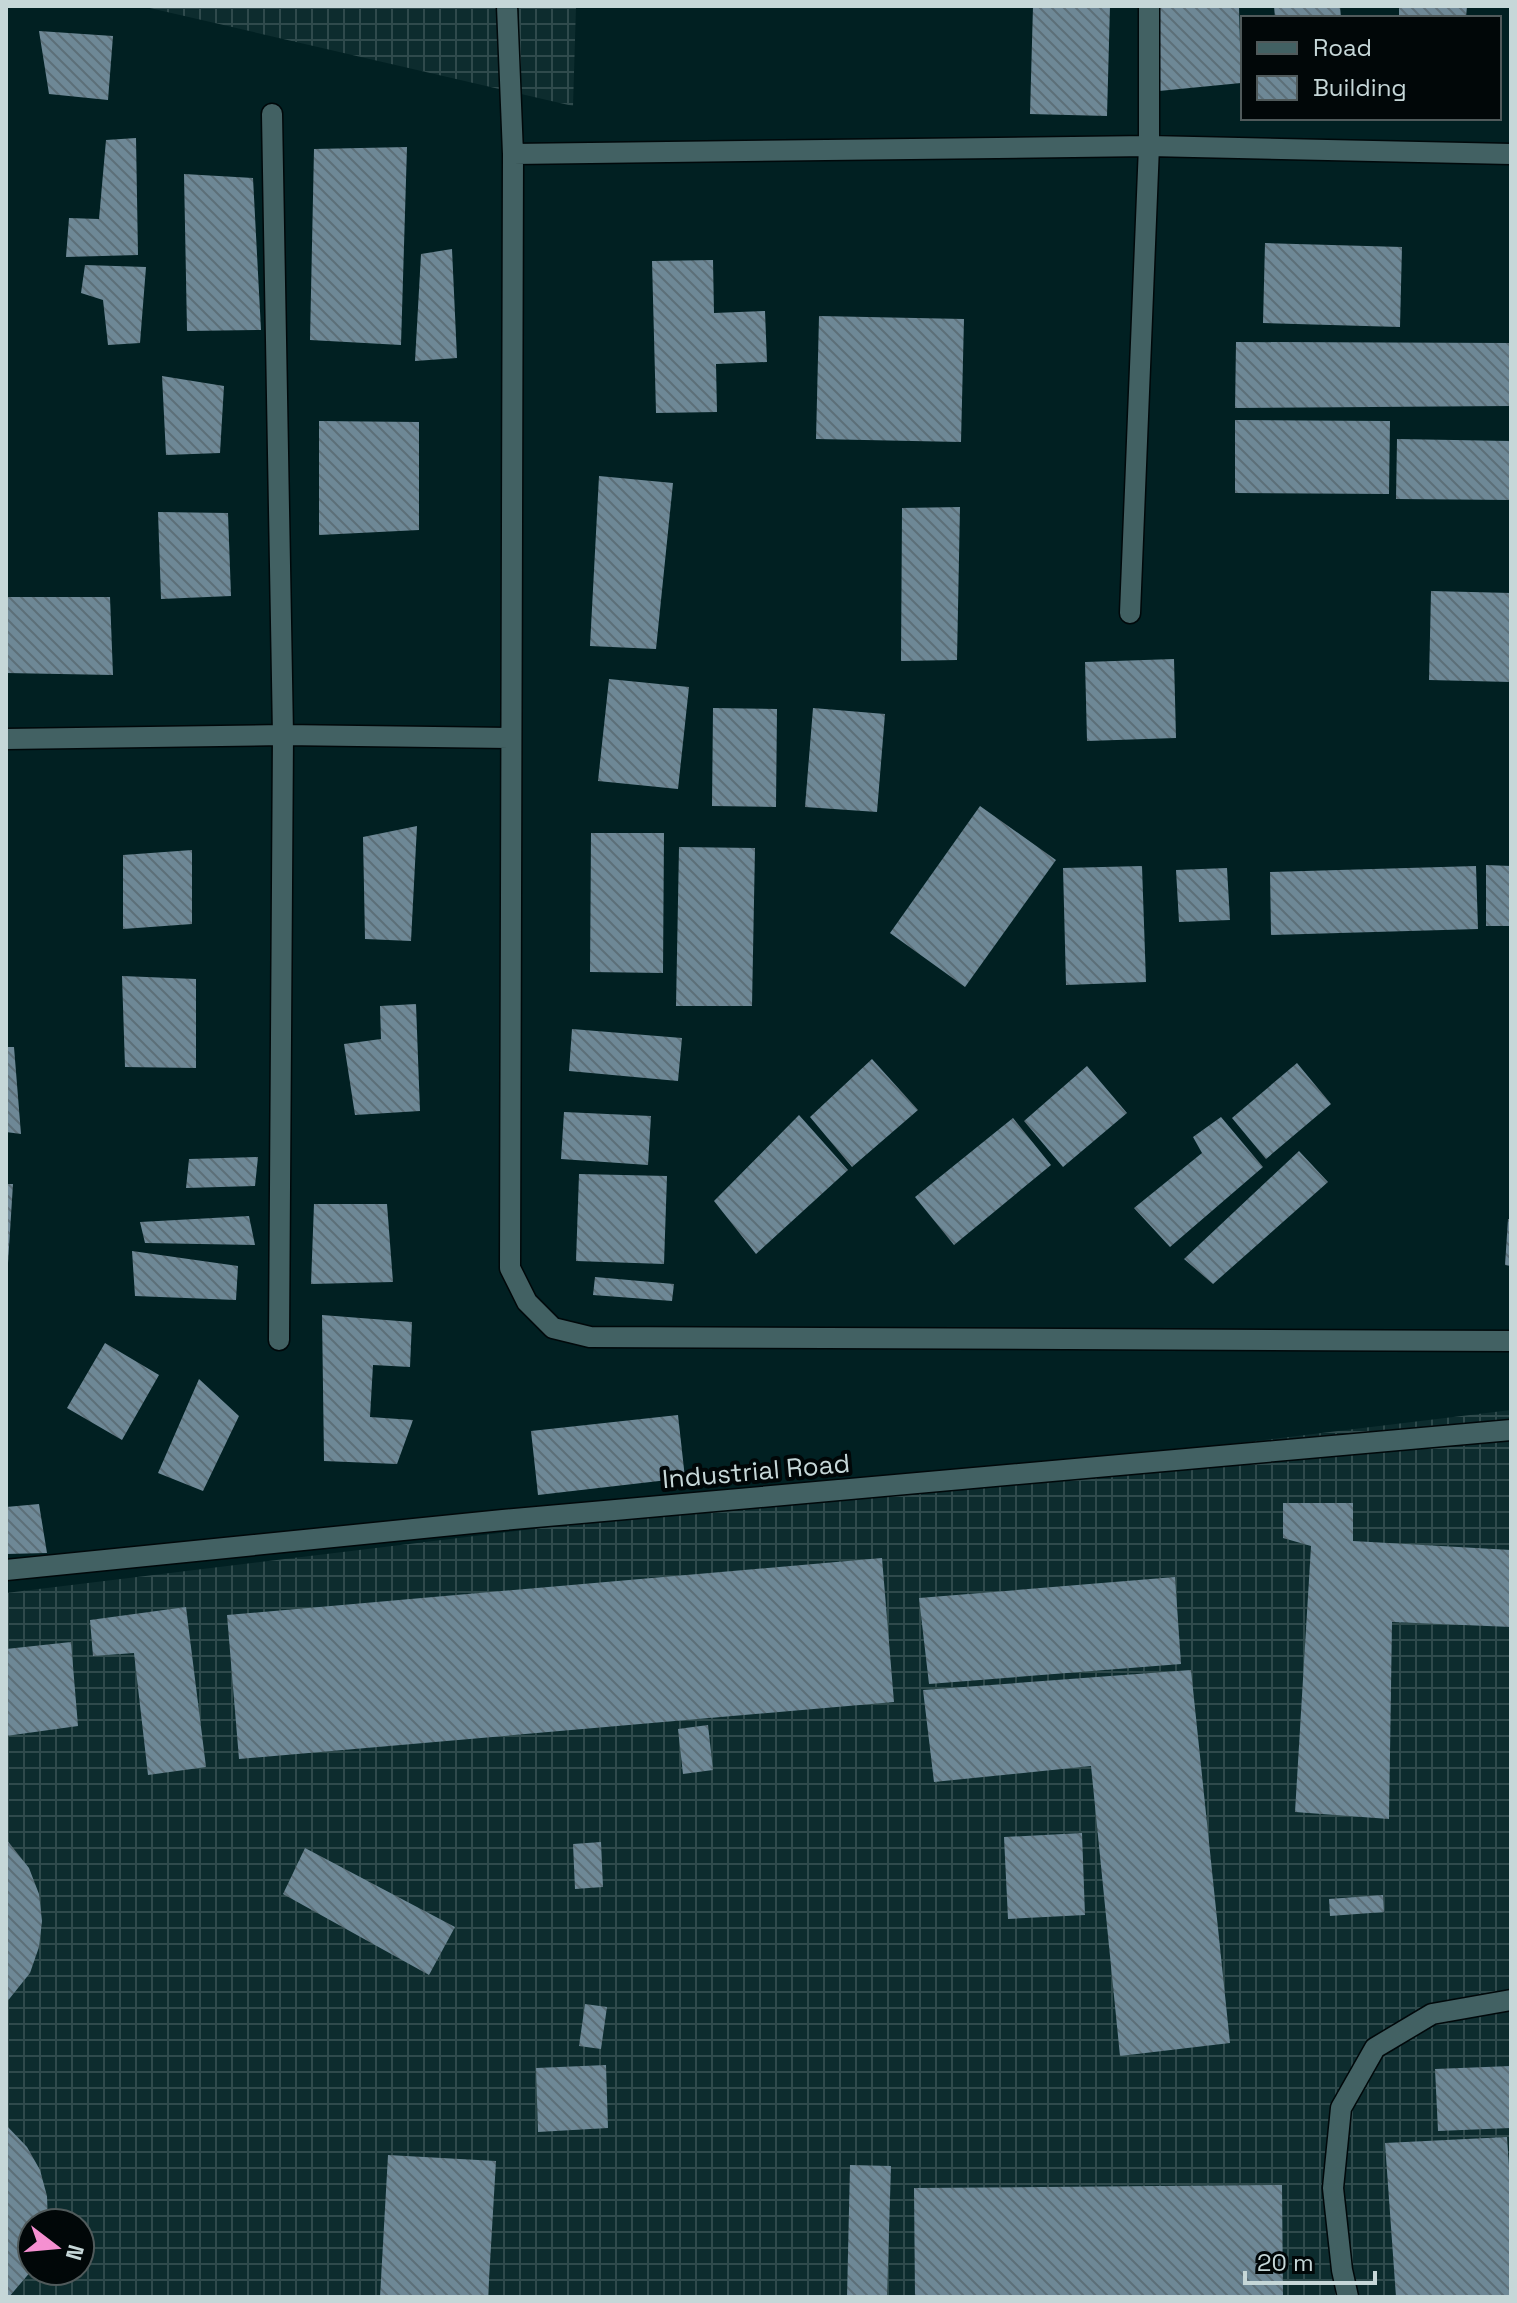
<svg xmlns="http://www.w3.org/2000/svg" width="1517" height="2303" font-family="'Space Grotesk',sans-serif">
<style>
.industrial{fill:url(#industrial-grid);fill-rule:evenodd}
.building{fill:url(#building-back-hatch)}
.lines{fill:none;stroke-linecap:round;stroke-linejoin:round}
.minor-casing{stroke:#00080a;stroke-width:23}
.minor{stroke:#426163;stroke-width:20}
.labels{text-anchor:middle;stroke-width:8;stroke-linejoin:round;paint-order:stroke}
.street-label{font-size:26px;fill:#c6d7d8;stroke:#010708}
</style>
<defs>
<pattern id="industrial-grid" width="8" height="8" patternUnits="userSpaceOnUse" patternTransform="scale(2)"><rect width="8" height="8" fill="#0d2c2e"/><path d="M0 4h8M4 0v8" fill="none" stroke="#2f4a4c"/></pattern>
<pattern id="building-back-hatch" width="6" height="6" patternUnits="userSpaceOnUse" patternTransform="scale(2)"><rect width="6" height="6" fill="#6e8896"/><path d="M-1 5l2 2M0 0l6 6M5-1l2 2" fill="none" stroke="#5c6f78"/></pattern>
</defs>
<rect width="100%" height="100%" fill="#012022"/>
<path class="industrial" d="M 141,6 L 576,6 L 573,106 Z
M 1511,1410 L 1511,2297 L 6,2297 L 6,1593 ZM 32,2223 L 80,2223 L 80,2271 L 32,2271 Z"/>
<path class="building" d="M 1033,6 L 1110,6 L 1107,116 L 1030,114 Z
M 1158,6 L 1239,6 L 1241,83 L 1159,91 Z
M 1274,6 L 1340,6 L 1341,18 L 1275,18 Z
M 1399,6 L 1467,6 L 1466,18 L 1399,18 Z
M 39,31 L 113,36 L 108,100 L 49,94 Z
M 136,138 L 138,255 L 66,257 L 69,218 L 99,219 L 106,140 Z
M 407,147 L 401,345 L 310,340 L 314,149 Z
M 184,174 L 253,178 L 261,330 L 187,331 Z
M 1265,243 L 1402,247 L 1400,327 L 1263,323 Z
M 452,249 L 457,358 L 415,361 L 421,254 Z
M 713,260 L 714,313 L 765,311 L 767,362 L 716,364 L 717,412 L 656,413 L 652,261 Z
M 85,265 L 146,267 L 140,343 L 108,345 L 103,300 L 81,293 Z
M 819,316 L 964,319 L 961,442 L 816,439 Z
M 1236,342 L 1511,343 L 1511,406 L 1235,408 Z
M 162,376 L 224,386 L 220,453 L 166,455 Z
M 1235,420 L 1390,421 L 1389,494 L 1235,493 Z
M 319,421 L 419,422 L 419,530 L 319,535 Z
M 1397,439 L 1511,441 L 1511,500 L 1396,499 Z
M 599,476 L 673,483 L 656,649 L 590,646 Z
M 960,507 L 957,660 L 901,661 L 902,508 Z
M 158,512 L 228,513 L 231,596 L 161,599 Z
M 1431,591 L 1511,593 L 1511,682 L 1429,680 Z
M 6,597 L 110,597 L 113,675 L 6,673 Z
M 1174,659 L 1176,738 L 1087,741 L 1085,662 Z
M 609,679 L 689,687 L 678,789 L 598,781 Z
M 713,708 L 777,709 L 776,807 L 712,806 Z
M 813,708 L 885,714 L 877,812 L 805,807 Z
M 980,806 L 1056,860 L 965,987 L 890,933 Z
M 417,826 L 411,941 L 365,939 L 363,837 Z
M 591,833 L 664,833 L 663,973 L 590,972 Z
M 679,847 L 755,848 L 752,1006 L 676,1006 Z
M 192,850 L 192,924 L 123,929 L 123,855 Z
M 1486,865 L 1511,866 L 1511,926 L 1486,926 Z
M 1142,866 L 1146,982 L 1066,985 L 1063,868 Z
M 1476,866 L 1478,929 L 1271,935 L 1270,872 Z
M 1227,868 L 1230,920 L 1179,922 L 1176,870 Z
M 122,976 L 196,979 L 196,1068 L 125,1067 Z
M 416,1004 L 420,1111 L 355,1115 L 344,1044 L 381,1039 L 380,1006 Z
M 572,1029 L 682,1038 L 678,1081 L 569,1071 Z
M 6,1047 L 14,1047 L 21,1134 L 6,1132 Z
M 872,1059 L 918,1110 L 852,1167 L 810,1117 Z
M 1297,1063 L 1331,1104 L 1266,1159 L 1232,1118 Z
M 1087,1066 L 1127,1113 L 1063,1167 L 1024,1121 Z
M 564,1112 L 651,1116 L 648,1165 L 561,1159 Z
M 799,1115 L 848,1170 L 756,1254 L 714,1201 Z
M 1221,1117 L 1263,1167 L 1170,1247 L 1134,1208 L 1202,1153 L 1193,1137 Z
M 1013,1118 L 1051,1165 L 954,1245 L 915,1197 Z
M 1299,1151 L 1328,1182 L 1213,1284 L 1184,1259 Z
M 258,1157 L 255,1186 L 186,1188 L 189,1159 Z
M 579,1174 L 667,1176 L 664,1264 L 576,1261 Z
M 6,1184 L 13,1184 L 8,1263 L 6,1263 Z
M 314,1204 L 387,1204 L 393,1282 L 311,1284 Z
M 249,1216 L 255,1245 L 145,1243 L 140,1222 Z
M 1508,1219 L 1511,1219 L 1511,1266 L 1505,1265 Z
M 132,1251 L 238,1266 L 236,1300 L 135,1296 Z
M 595,1277 L 674,1284 L 672,1301 L 593,1295 Z
M 322,1315 L 412,1322 L 410,1367 L 373,1365 L 370,1417 L 413,1420 L 397,1464 L 324,1461 Z
M 105,1343 L 159,1375 L 122,1440 L 67,1408 Z
M 199,1379 L 239,1416 L 203,1491 L 158,1473 Z
M 678,1415 L 685,1478 L 538,1495 L 531,1431 Z
M 1283,1503 L 1353,1503 L 1353,1541 L 1511,1550 L 1511,1627 L 1392,1622 L 1389,1819 L 1295,1812 L 1311,1546 L 1283,1538 Z
M 39,1504 L 47,1553 L 6,1554 L 6,1507 Z
M 882,1558 L 894,1702 L 239,1759 L 227,1615 Z
M 1175,1577 L 1181,1664 L 929,1684 L 919,1598 Z
M 186,1607 L 206,1767 L 148,1775 L 134,1653 L 93,1656 L 90,1620 Z
M 71,1642 L 78,1726 L 6,1736 L 6,1649 Z
M 1191,1670 L 1230,2043 L 1120,2056 L 1091,1766 L 934,1782 L 923,1690 Z
M 708,1725 L 713,1770 L 683,1774 L 678,1729 Z
M 1082,1833 L 1085,1915 L 1008,1919 L 1004,1837 Z
M 6,1839 L 29,1868 L 39,1894 L 42,1921 L 39,1947 L 30,1973 L 6,2003 Z
M 601,1842 L 603,1887 L 575,1889 L 573,1844 Z
M 305,1848 L 455,1927 L 429,1975 L 283,1894 Z
M 1383,1895 L 1384,1912 L 1330,1916 L 1329,1899 Z
M 585,2004 L 607,2007 L 601,2049 L 579,2046 Z
M 606,2065 L 608,2128 L 538,2132 L 536,2068 Z
M 1511,2066 L 1511,2128 L 1438,2131 L 1435,2069 Z
M 6,2125 L 27,2147 L 40,2170 L 47,2196 L 48,2223 L 32,2223 L 32,2270 L 9,2297 L 6,2297 Z
M 1507,2137 L 1511,2195 L 1511,2297 L 1396,2297 L 1385,2143 Z
M 388,2155 L 496,2161 L 488,2297 L 380,2297 Z
M 850,2165 L 891,2166 L 887,2297 L 847,2297 Z
M 1282,2185 L 1283,2297 L 915,2297 L 914,2188 Z"/>
<g class="lines">
<g class="minor-casing">
<path id="minor" d="M 507,6 L 513,154 L 510,1268 L 527,1302 L 553,1328 L 590,1337 L 1511,1341
M 272,114 L 283,735 L 279,1340
M 513,154 L 1149,146 L 1511,154
M 1130,613 L 1149,146 L 1149,6
M 6,739 L 283,735 L 509,738
M 6,1570 L 503,1520 L 1511,1430
M 1348,2297 L 1342,2270 L 1333,2188 L 1341,2108 L 1375,2048 L 1432,2014 L 1511,2000"/>
</g>
<use href="#minor" class="minor"/>
</g>
<g class="labels">
<g class="street-label">
<text transform="translate(756 1471) rotate(-5)" y="9">Industrial Road</text>
</g>
</g>
<rect width="1517" height="2303" fill="none" stroke="#c6d7d8" stroke-width="16"/>
<rect x="1241" y="16" width="260" height="104" fill="#010708" stroke="#505a5b" stroke-width="2"/>
<rect x="1257" y="42" width="40" height="12" fill="#426163" stroke="#505a5b" stroke-width="2"/>
<text x="1313" y="56" font-size="24" fill="#c6d7d8">Road</text>
<rect x="1257" y="76" width="40" height="24" fill="url(#building-back-hatch)" stroke="#505a5b" stroke-width="2"/>
<text x="1313" y="96" font-size="24" fill="#c6d7d8">Building</text>
<g transform="translate(56 2247) rotate(106)"><circle r="38" fill="#010708" stroke="#505a5b" stroke-width="2"/>
<path d="M0-6L14 30L0 20L-14 30Z" fill="#f590d1"/>
<text y="-12" font-size="22" font-weight="bold" text-anchor="middle" fill="#c6d7d8">N</text>
</g>
<path d="M1245 2271v12h130v-12" fill="none" stroke="#c6d7d8" stroke-width="4"/>
<text x="1257" y="2271" font-size="24" fill="#c6d7d8" stroke="#010708" stroke-width="6" paint-order="stroke">20 m</text>
</svg>
